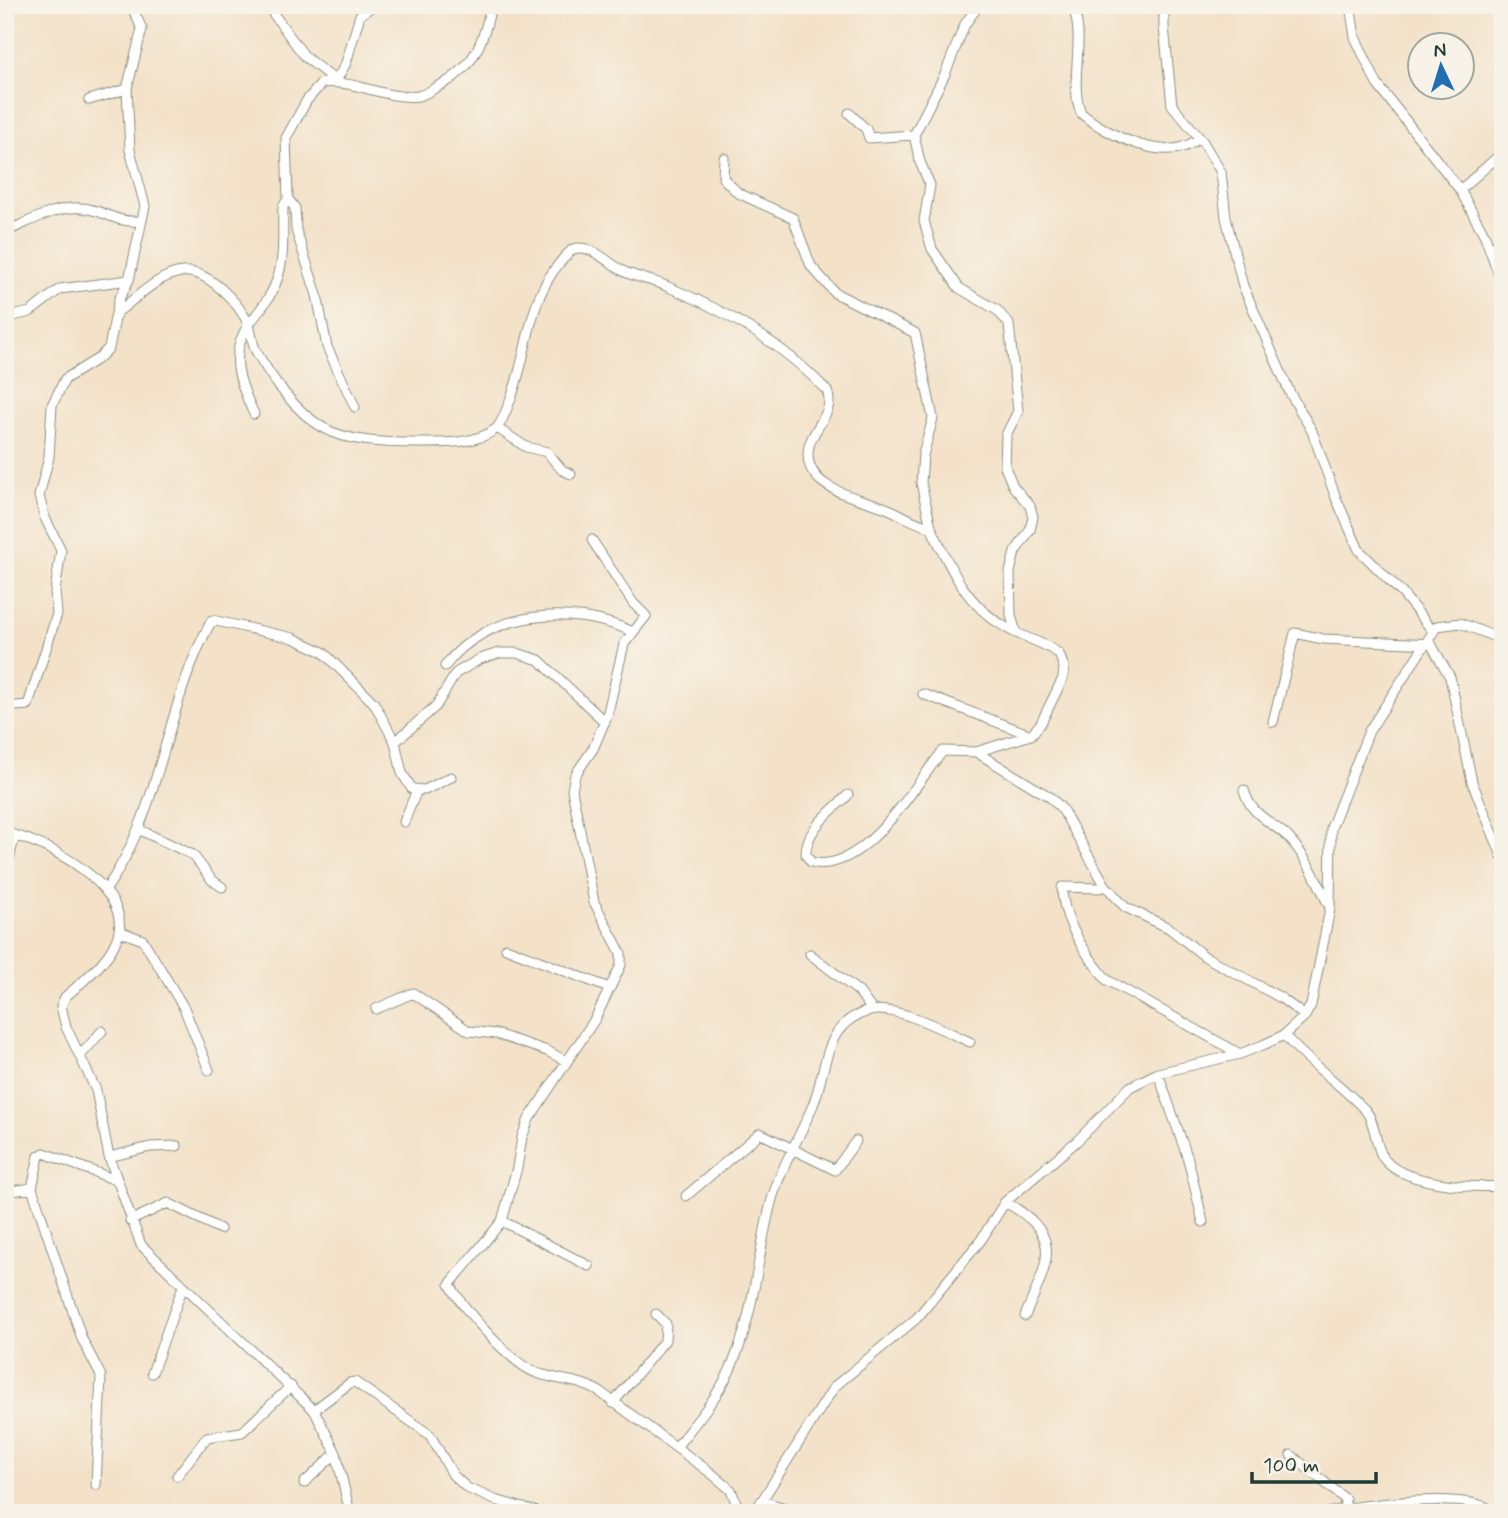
<svg xmlns="http://www.w3.org/2000/svg" width="1508" height="1518" font-family="Mynerve,sans-serif">
<style>
.lines{fill:none;stroke-linecap:round;stroke-linejoin:round}
.minor-casing{stroke:#898f7e;stroke-width:11}
.minor{stroke:#fff;stroke-width:9}
</style>
<rect width="100%" height="100%" fill="#f7f3e8"/>
<filter id="ink" filterUnits="userSpaceOnUse"><feTurbulence type="fractalNoise" baseFrequency=".0143" numOctaves="2"/><feDisplacementMap in="SourceGraphic" scale="14" xChannelSelector="R" yChannelSelector="G"/><feConvolveMatrix kernelMatrix="1 2 1 2 8 2 1 2 1" color-interpolation-filters="sRGB"/></filter>
<filter id="wash" filterUnits="userSpaceOnUse"><feTurbulence type="fractalNoise" baseFrequency=".00686" numOctaves="4" result="noise"/><feDisplacementMap in="SourceGraphic" scale="28" xChannelSelector="R" yChannelSelector="G"/><feGaussianBlur stdDeviation="1.57" result="paint"/><feColorMatrix in="noise" values="0 0 0 0 0 0 0 0 0 0 0 0 0 0 0 0 0 1.4 0 .05"/><feComposite in="paint" operator="in"/></filter>
<g filter="url(#wash)">
<rect width="100%" height="100%" fill="#f3e1c8"/>
</g>
<g filter="url(#ink)">
<g class="lines">
<g class="minor-casing">
<path id="minor" d="M 267,5 L 305,57 L 336,81 L 346,63 L 360,15 L 374,5
M 979,5 L 965,24 L 945,74 L 914,135 L 920,162 L 930,185 L 924,221 L 932,249 L 959,288 L 997,310 L 1009,324 L 1018,411 L 1006,435 L 1005,467 L 1013,486 L 1030,506 L 1033,517 L 1030,530 L 1015,552 L 1010,572 L 1011,615 L 1016,633
M 1072,5 C 1087,40 1068,80 1081,113 C 1107,135 1168,166 1199,138
M 1164,5 L 1164,27 L 1172,105 L 1203,142 L 1221,172 L 1226,218 L 1243,286 L 1290,393 L 1312,431 L 1336,498 L 1359,550 L 1402,593 L 1432,630
M 1350,5 L 1355,37 L 1377,84 L 1460,190 L 1485,236 L 1503,286
M 89,100 L 127,89
M 849,113 L 866,129 L 869,138 L 914,135
M 724,158 L 723,178 L 738,193 L 793,218 L 811,266 L 835,293 L 915,333 L 933,418 L 923,455 L 921,483 L 931,527
M 1460,190 L 1503,152
M 288,199 L 295,208 L 296,230 L 317,295 L 327,347 L 355,407
M 7,231 C 29,222 55,206 81,208 C 104,209 112,223 140,221
M 119,311 C 136,298 160,274 182,272 C 207,269 240,303 249,326 C 252,334 252,343 256,351 C 271,378 295,411 322,427 C 347,442 386,443 415,443 C 440,443 477,445 497,428 C 504,419 507,408 511,398 C 531,346 526,290 573,249 C 592,243 608,264 625,272 C 638,278 653,280 666,286 C 726,311 783,343 827,391 C 836,411 813,428 809,446 C 800,490 859,497 886,508 C 902,514 914,524 931,527 C 950,567 965,604 1005,627 C 1022,638 1043,641 1059,654 L 1064,667 L 1063,678 L 1041,723 L 1031,735 L 976,752 L 1050,797 L 1062,809 L 1105,885 L 1125,907 L 1169,928 L 1204,956 L 1281,998 L 1305,1016
M 5,318 L 30,312 L 60,289 L 129,280
M 254,414 C 240,384 227,353 250,323 C 262,307 272,296 278,277 C 285,255 282,230 283,207 L 288,199 L 286,138 L 307,100 L 322,83 C 354,79 386,100 418,96 C 424,95 432,90 437,87 C 473,70 484,42 491,5
M 497,428 L 526,447 L 547,452 L 562,470 L 571,474
M 592,540 L 633,603 L 646,616 L 624,644 L 607,716 L 593,749 L 575,775 L 572,790 L 594,902 L 621,953 L 621,965 L 595,1019 L 529,1119 L 522,1137 L 517,1168 L 502,1221 L 450,1284 C 462,1308 512,1365 537,1373 C 559,1381 579,1379 600,1392 L 711,1473 L 731,1490 L 740,1513
M 445,666 C 487,610 573,604 633,632
M 923,694 L 1031,735
M 5,707 L 28,705 L 57,614 L 55,592 L 61,550 L 45,518 L 39,496 L 49,457 L 52,405 L 65,379 L 99,358 L 109,348 L 119,299 L 129,280 L 145,206 L 130,150 L 127,89 L 142,29 L 131,5
M 1273,722 L 1295,633 L 1323,639 L 1431,644 L 1450,677 L 1472,782 L 1503,858
M 395,742 L 402,773 L 412,789 L 425,790 L 451,777
M 1244,790 C 1251,816 1270,820 1288,837 C 1305,855 1318,881 1328,904
M 848,795 C 832,811 805,829 806,855 L 811,862 C 864,876 915,784 943,751 L 976,752
M 404,822 L 417,790
M 140,830 L 193,855 L 212,880 L 222,887
M 5,833 C 44,840 127,884 119,931 C 114,958 84,980 65,997 L 61,1006 L 66,1027 L 96,1090 L 109,1157 L 141,1245 L 314,1410 L 336,1453 L 350,1513
M 5,875 L 15,835
M 1105,885 L 1100,888 L 1062,887 C 1062,921 1086,955 1107,980 L 1240,1054
M 105,891 C 164,806 163,708 212,620 L 293,638 L 323,652 L 374,703 L 395,742 L 436,706 L 456,673 L 480,659 L 499,653 L 517,653 L 539,660 L 605,722
M 119,931 L 143,940 L 184,1008 L 209,1070
M 506,948 L 609,988
M 810,954 L 859,992 L 872,1010
M 376,1009 L 413,993 L 469,1031 L 496,1034 L 547,1051 L 566,1061
M 1284,1035 C 1309,1064 1341,1084 1366,1111 C 1375,1122 1375,1143 1382,1156 C 1399,1185 1473,1188 1503,1186
M 81,1055 L 102,1031
M 1158,1073 L 1188,1159 L 1203,1222
M 109,1157 L 150,1147 L 177,1146
M 5,1192 L 32,1188
M 686,1196 L 760,1133 L 835,1170 L 856,1141
M 1005,1202 C 1067,1236 1047,1263 1025,1316
M 130,1221 L 168,1203 L 220,1229
M 502,1221 L 589,1266
M 152,1373 L 183,1286
M 613,1403 L 665,1340 L 666,1324 L 656,1314
M 314,1410 L 350,1383 L 355,1382 L 430,1435 L 453,1475 L 467,1488 L 495,1500 L 541,1513
M 677,1446 C 696,1422 716,1399 729,1372 C 754,1319 756,1263 770,1207 C 778,1172 799,1139 813,1105 C 827,1071 823,1021 870,1011 C 897,1005 945,1031 970,1042
M 1291,1455 L 1345,1499 L 1344,1513
M 177,1476 L 207,1437 L 242,1432 L 291,1386
M 304,1483 L 336,1453
M 96,1485 L 101,1376 L 82,1339 L 32,1188 L 39,1156 L 44,1153 L 116,1180
M 761,1501 L 803,1513
M 1408,1503 L 1411,1513
M 754,1513 L 834,1387 L 917,1318 L 981,1240 L 1005,1202 L 1077,1141 L 1130,1087 L 1158,1073 L 1240,1054 L 1263,1045 L 1284,1035 L 1305,1016 L 1311,1005 L 1330,909 L 1331,828 L 1369,731 L 1437,626 L 1460,623 L 1503,640
M 1328,1513 C 1356,1504 1475,1490 1495,1513"/>
</g>
<use href="#minor" class="minor"/>
</g>
</g>
<rect width="1508" height="1518" fill="none" stroke="#f7f3e8" stroke-width="28"/>
<g transform="translate(1441 66) rotate(356)"><circle r="33" fill="#f7f3e8" stroke="#a1aaa0" stroke-width="2"/>
<path d="M0-5L12 26L0 18L-12 26Z" fill="#1f6fb2"/>
<text y="-10" font-size="19" font-weight="bold" text-anchor="middle" fill="#1f3d34">N</text>
</g>
<path d="M1252 1472v10h124v-10" fill="none" stroke="#1f3d34" stroke-width="3.5"/>
<text x="1263" y="1472" font-size="21" fill="#1f3d34" stroke="#f7f3e8" stroke-width="5" paint-order="stroke">100 m</text>
</svg>
